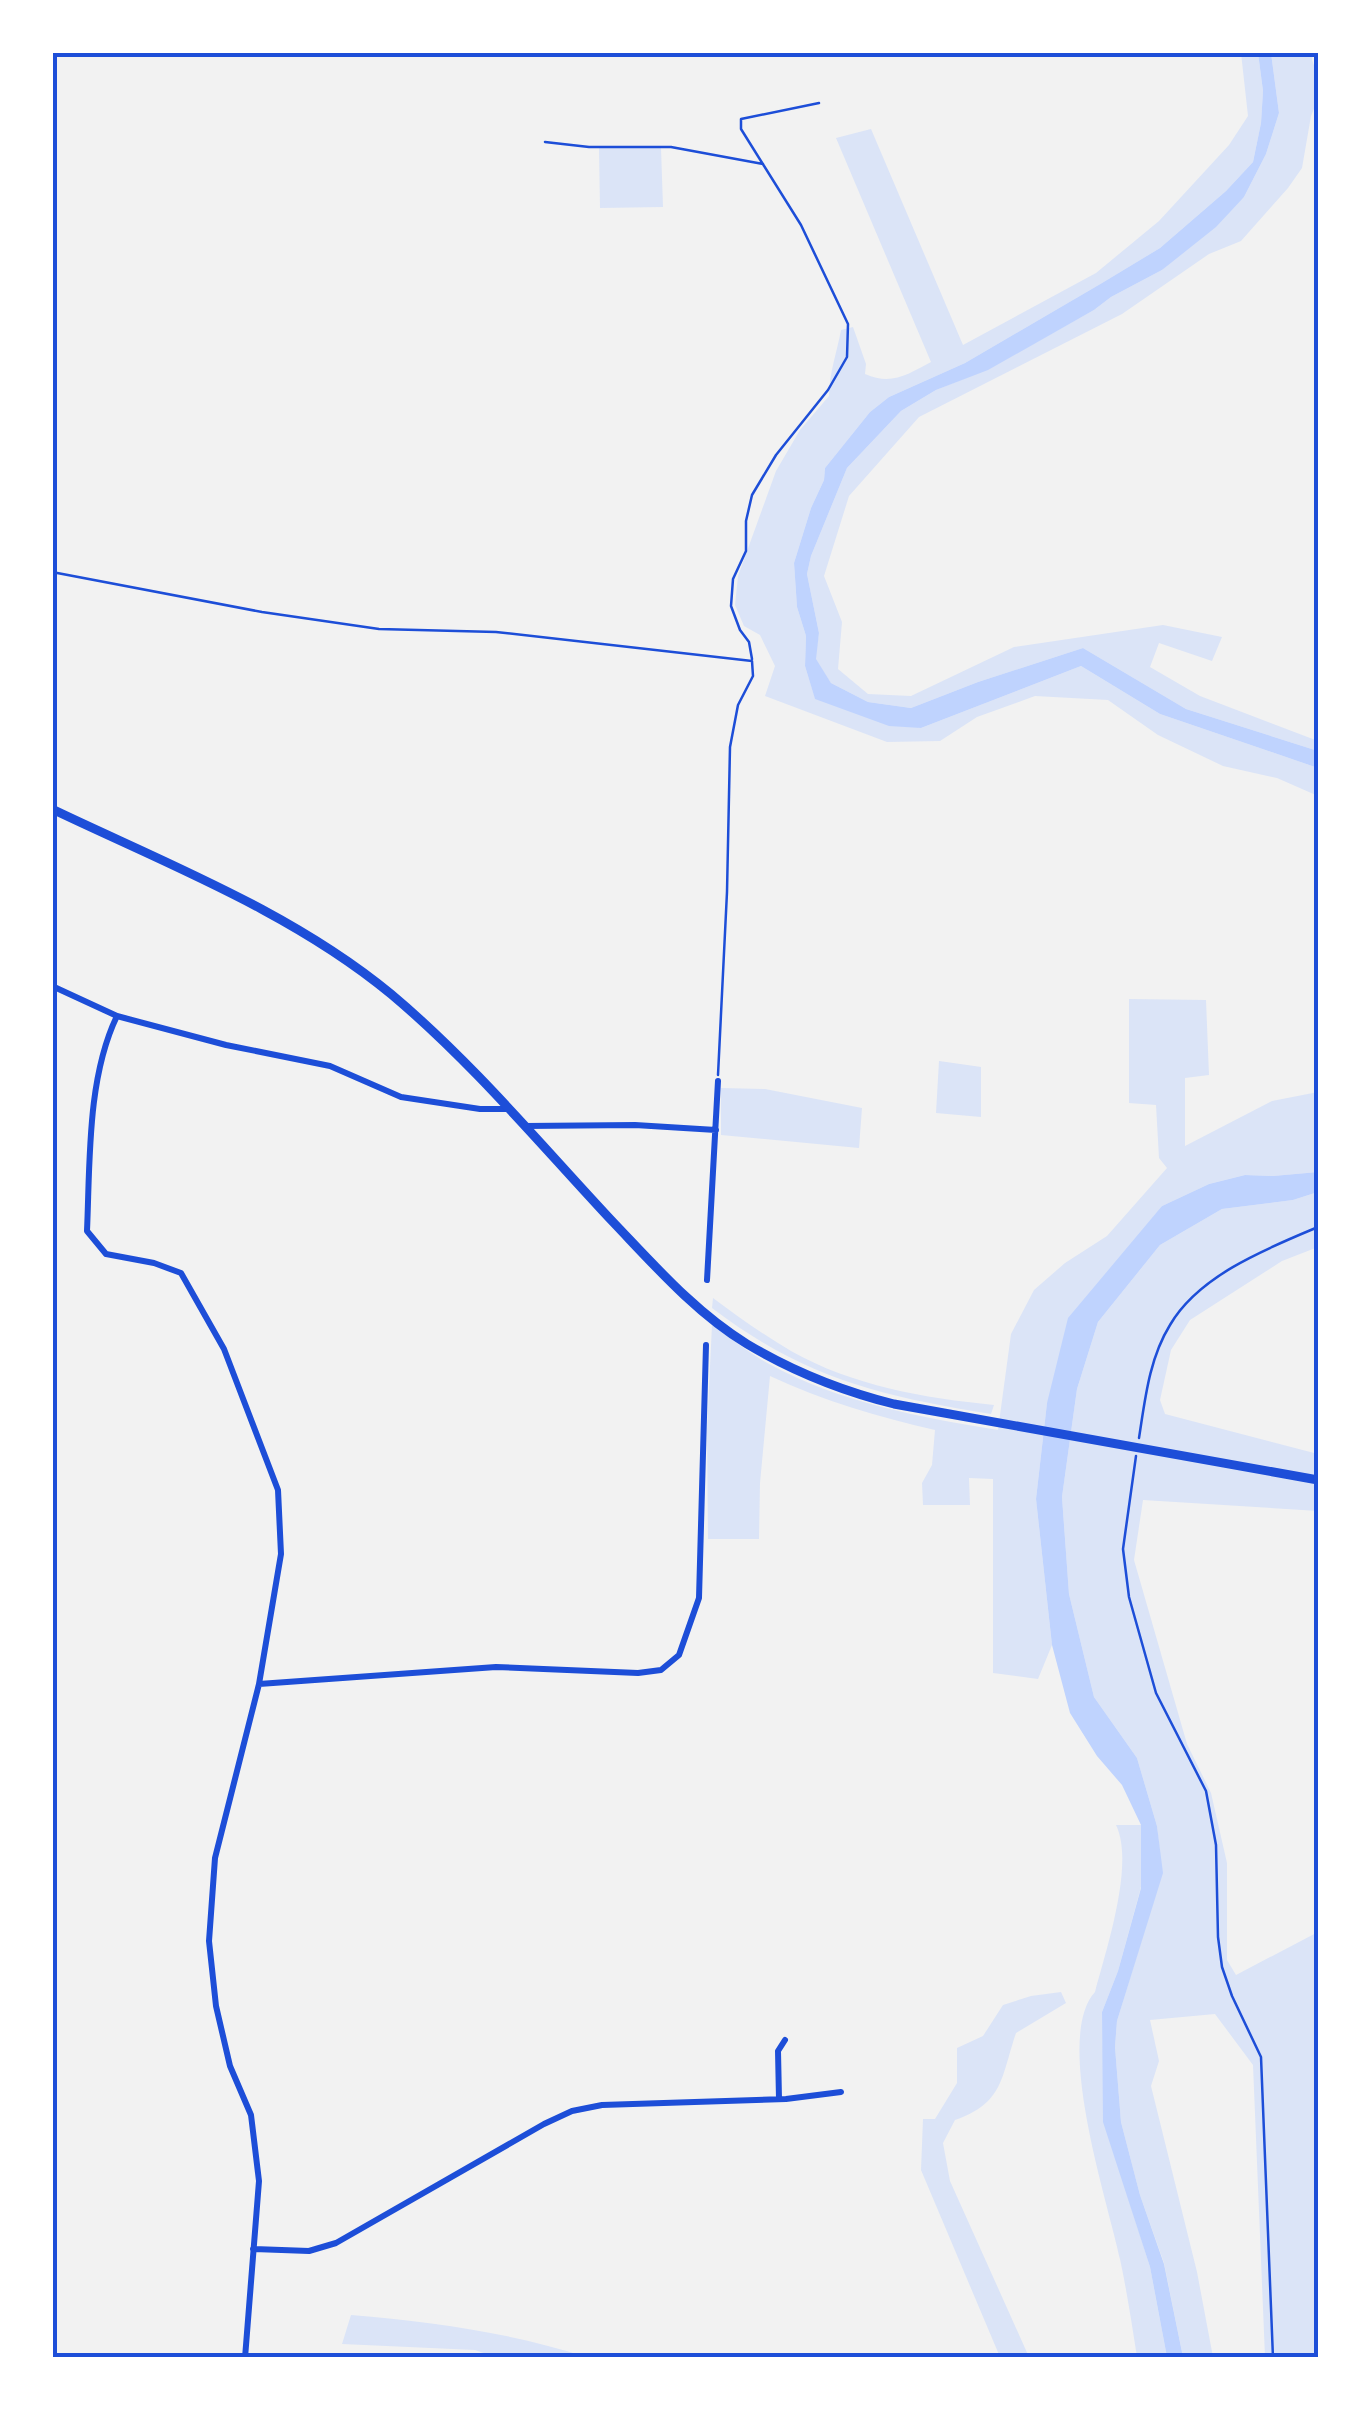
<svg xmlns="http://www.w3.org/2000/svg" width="1371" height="2410" font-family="'Crimson Pro',serif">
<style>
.green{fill:#dbe4f7}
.water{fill:#bfd3fe}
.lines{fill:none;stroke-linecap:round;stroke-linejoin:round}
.path{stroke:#1d4ed8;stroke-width:2.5}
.minor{stroke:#1d4ed8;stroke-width:6}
.secondary{stroke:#1d4ed8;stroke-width:9}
.neatline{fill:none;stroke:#1d4ed8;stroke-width:4}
</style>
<rect width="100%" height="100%" fill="#f2f2f2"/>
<path class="green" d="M 1241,53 L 1258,53 L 1263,91 L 1261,123 L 1253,162 L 1226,191 L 1160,248 L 1102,283 L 965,363 L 889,397 L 870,412 L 825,468 L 824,480 L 811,508 L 794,563 L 797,607 L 806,636 L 805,666 L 815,698 L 921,728 L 1081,666 L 1160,714 L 1318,768 L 1318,796 L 1277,778 L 1223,766 L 1158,735 L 1108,700 L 1035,696 L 977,717 L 940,741 L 887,742 L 765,696 L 775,666 L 760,635 L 744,626 L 735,605 L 738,576 L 776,471 L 800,430 L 829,396 C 829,374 837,352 841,330 L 853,327 L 866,364 L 865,374 C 892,386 908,374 931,362 L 836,138 L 871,129 L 963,345 L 1096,273 L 1159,221 L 1229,145 L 1248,116 Z
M 1271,53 L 1313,53 L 1312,60 L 1318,76 L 1318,99 L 1311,116 L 1302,168 L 1288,188 L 1241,241 L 1209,254 L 1122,314 L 919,417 L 849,496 L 824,576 L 842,622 L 838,669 L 868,694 L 911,696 L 1014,647 L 1163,625 L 1222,637 L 1212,661 L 1159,643 L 1150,667 L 1200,696 L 1318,741 L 1318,751 L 1186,709 L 1083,648 L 978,682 L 911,708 L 868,702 L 831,683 L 815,659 L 819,633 L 807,574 L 811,556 L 847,468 L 901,411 L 936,390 L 988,369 L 1094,310 L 1111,297 L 1162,270 L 1244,197 L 1266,154 L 1279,113 Z
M 599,148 L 661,148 L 663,207 L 600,208 Z
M 1129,999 L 1206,1000 L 1209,1075 L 1185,1078 L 1185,1146 L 1272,1101 L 1318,1092 L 1318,1172 L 1273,1176 L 1245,1175 L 1209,1184 L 1162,1206 L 1047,1403 L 1036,1499 L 1052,1645 L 1038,1679 L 993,1673 L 993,1479 L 969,1478 L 970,1505 L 923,1505 L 922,1483 L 932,1465 L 935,1430 C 878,1417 824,1401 770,1376 L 760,1483 L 759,1539 L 708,1539 L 707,1430 L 712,1325 C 731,1338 749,1353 769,1364 C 841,1403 919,1417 998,1430 L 1011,1334 L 1034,1290 L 1065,1263 L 1107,1236 L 1167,1168 L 1159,1158 L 1156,1105 L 1129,1103 Z
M 939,1061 L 981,1067 L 981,1117 L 936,1113 Z
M 721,1088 L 765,1089 L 862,1108 L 859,1148 L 721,1135 Z
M 1318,1192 L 1318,1247 L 1282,1261 L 1190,1320 L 1171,1350 L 1160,1400 L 1165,1414 L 1318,1454 L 1318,1511 L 1143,1500 L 1134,1560 L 1187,1744 L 1211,1793 L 1227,1863 L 1227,1960 L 1236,1975 L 1318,1932 L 1318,2357 L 1265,2357 L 1253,2065 L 1215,2014 L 1150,2020 L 1159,2061 L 1151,2086 L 1197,2272 L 1213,2357 L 1183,2357 L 1164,2263 L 1140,2195 L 1121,2122 L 1115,2047 L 1117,2021 L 1162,1873 L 1157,1826 L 1137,1758 L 1094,1697 L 1069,1594 L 1062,1497 L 1077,1389 L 1098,1322 L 1160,1245 L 1222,1209 L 1293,1200 Z
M 713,1298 C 738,1317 764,1335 791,1351 C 853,1386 924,1398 994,1405 L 991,1414 C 880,1396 804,1378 712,1308 Z
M 1116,1825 L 1141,1825 L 1141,1887 L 1118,1971 L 1102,2012 L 1103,2050 L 1121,2175 L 1150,2267 L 1167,2357 L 1137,2357 C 1132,2325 1127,2292 1120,2259 C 1108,2202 1053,2038 1095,1992 C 1106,1950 1135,1864 1116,1825 Z
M 1061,1992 L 1066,2003 L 1016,2033 C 1001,2077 1004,2103 955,2120 L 943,2143 L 950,2181 L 1029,2357 L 1000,2357 L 921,2170 L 923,2119 L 935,2119 L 957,2083 L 957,2048 L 983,2036 L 1003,2005 L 1031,1996 Z
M 351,2315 C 432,2322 509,2332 586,2357 L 495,2357 L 475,2350 L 342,2344 Z"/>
<path class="water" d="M 1258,53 L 1271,53 L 1279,113 L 1266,154 L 1244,197 L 1216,227 L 1162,270 L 1111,297 L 1094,310 L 988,370 L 936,390 L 901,411 L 847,468 L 811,556 L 807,574 L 819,633 L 816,659 L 831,683 L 868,702 L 911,708 L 978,682 L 1083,648 L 1186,709 L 1318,751 L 1318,768 L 1160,714 L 1081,666 L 921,728 L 889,726 L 815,699 L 805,666 L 806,636 L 797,607 L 794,563 L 811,508 L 824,480 L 825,468 L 870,412 L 889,397 L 965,363 L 1102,283 L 1160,248 L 1226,191 L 1253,162 L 1261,123 L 1263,91 Z
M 1318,1172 L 1318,1192 L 1293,1200 L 1222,1209 L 1160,1245 L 1098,1322 L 1077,1389 L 1062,1497 L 1069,1594 L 1094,1697 L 1137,1758 L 1157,1826 L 1163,1873 L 1117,2021 L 1115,2047 L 1121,2122 L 1140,2195 L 1164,2264 L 1183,2357 L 1167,2357 L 1150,2267 L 1103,2122 L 1102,2012 L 1118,1971 L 1141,1888 L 1141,1825 L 1122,1785 L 1097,1756 L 1070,1713 L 1052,1645 L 1036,1499 L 1047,1403 L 1068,1318 L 1162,1206 L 1209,1184 L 1245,1175 L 1273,1176 Z"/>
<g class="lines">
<path class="path" d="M 545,142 L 589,147 L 671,147 L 763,164
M 52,572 L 262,612 L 379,629 L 496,632 L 752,661 L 753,676 L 738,705 L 730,747 L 727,892 L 718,1075
M 752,659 L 749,642 L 740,630 L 731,606 L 733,579 L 746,551 L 746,521 L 752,495 L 776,455 L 828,390 L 847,357 L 848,324 L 801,225 L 741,129 L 741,119 L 819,103
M 1139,1438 C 1145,1400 1149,1359 1170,1325 C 1199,1275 1268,1248 1318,1227
M 1136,1456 L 1123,1549 L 1129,1597 L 1156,1693 L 1206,1791 L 1216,1845 L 1218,1937 L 1222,1967 L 1232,1996 L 1261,2057 L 1273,2358"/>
<path class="minor" d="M 52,986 L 117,1016 L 226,1045 L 330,1066 L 401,1097 L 480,1109 L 507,1109
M 117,1016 C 87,1078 90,1163 87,1231 L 106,1254 L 154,1263 L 181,1273 L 224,1349 L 278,1490 L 281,1554 L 259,1684 L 215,1858 L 209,1941 L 216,2006 L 230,2066 L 251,2115 L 259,2181 L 245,2358
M 525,1126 L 635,1125 L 716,1130
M 707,1280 L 718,1081
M 259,1684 L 496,1667 L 638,1673 L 661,1670 L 679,1655 L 699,1598 L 706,1345
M 779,2099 L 778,2051 L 785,2040
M 253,2249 L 309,2251 L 336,2243 L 544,2124 L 572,2111 L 602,2105 L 786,2099 L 841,2092"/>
<path class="secondary" d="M 52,809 C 167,864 292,912 391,994 C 472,1062 541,1145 613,1222 C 654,1265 696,1313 747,1344 C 794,1372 842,1391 894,1404 L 1318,1480"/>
</g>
<rect width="1371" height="2410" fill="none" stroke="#ffffff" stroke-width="110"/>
<rect x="55" y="55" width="1261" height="2300" class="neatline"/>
</svg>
